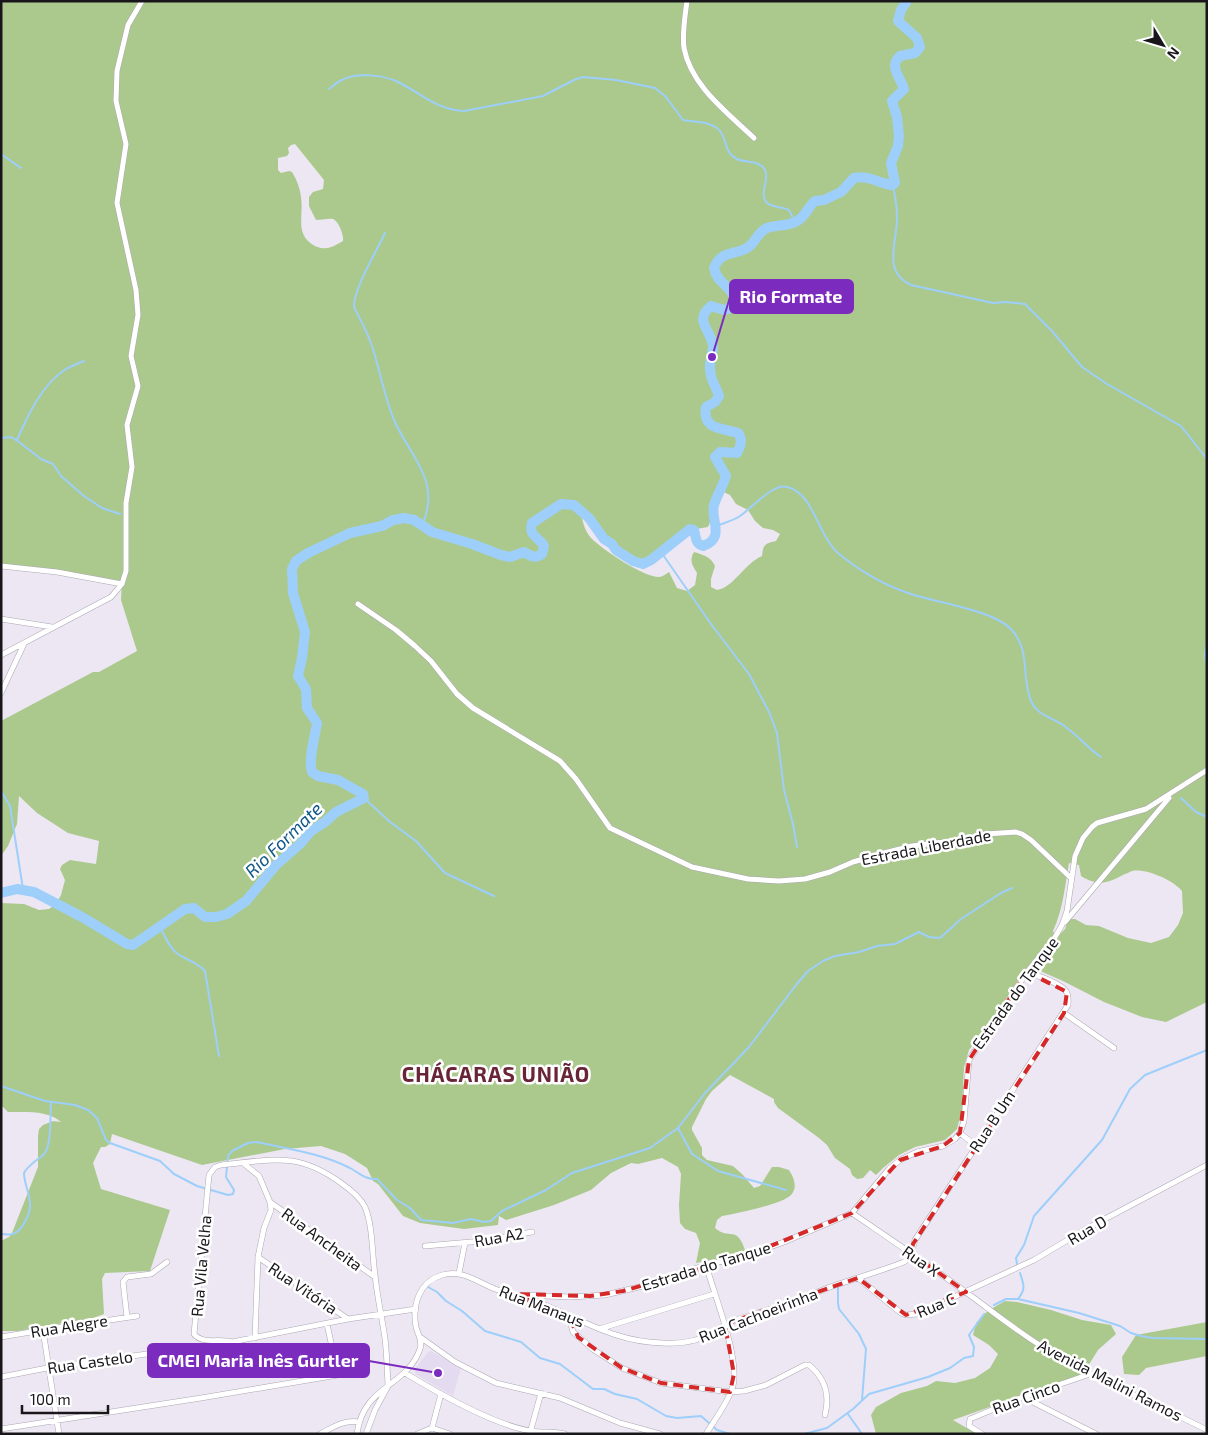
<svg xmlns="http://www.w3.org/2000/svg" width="1208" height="1435" font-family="'Exo 2',sans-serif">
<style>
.education{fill:#e5dbf0}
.green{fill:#abc98d;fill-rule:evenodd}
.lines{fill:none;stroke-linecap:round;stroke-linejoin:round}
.stream{stroke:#9dcffa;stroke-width:2}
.river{stroke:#9dcffa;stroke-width:10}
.minor-casing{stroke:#aca7b2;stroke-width:6}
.minor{stroke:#fff;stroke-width:5}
.marked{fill:none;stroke:#d62828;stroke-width:4;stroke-dasharray:10 6;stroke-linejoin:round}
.labels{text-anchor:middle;stroke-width:5;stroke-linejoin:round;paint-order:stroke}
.street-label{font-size:16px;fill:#18161a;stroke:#fff}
.water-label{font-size:18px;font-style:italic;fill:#0e5787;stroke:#fff}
.district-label{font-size:21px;font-weight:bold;letter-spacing:1px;fill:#692435;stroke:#fff}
.leader{fill:none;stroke:#7b2cbf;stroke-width:2}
.callout-dot{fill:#7b2cbf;stroke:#fff;stroke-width:2}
.callout{fill:#7b2cbf;stroke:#7b2cbf;stroke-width:2}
.callout-label{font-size:18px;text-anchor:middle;font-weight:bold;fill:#fff}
</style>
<rect width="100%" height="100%" fill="#ede7f3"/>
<path class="education" d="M 431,1351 L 461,1368 L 453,1396 L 415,1374 L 415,1369 L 428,1352 Z"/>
<path class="green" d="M 1,1 L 1207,1 L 1207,1002 L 1166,1022 L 1142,1017 L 1104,1002 L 1063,981 L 1031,967 L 969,1050 L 964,1067 L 962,1110 L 957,1129 L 945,1140 L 915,1147 L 899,1155 L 883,1168 L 876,1175 L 870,1170 L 863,1178 L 857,1179 L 852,1175 L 850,1169 L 835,1158 L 827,1145 L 819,1138 L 778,1108 L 774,1102 L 774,1099 L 730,1075 L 712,1091 L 706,1099 L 692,1127 L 692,1130 L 702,1148 L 702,1155 L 707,1160 L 733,1166 L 743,1175 L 754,1188 L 760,1186 L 772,1167 L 779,1167 L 789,1170 C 794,1178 798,1187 791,1195 C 783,1204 734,1214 722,1216 L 717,1220 L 715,1228 C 729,1241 737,1223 746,1253 L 696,1263 L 700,1243 L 696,1233 L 685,1229 L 680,1223 L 679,1205 L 681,1174 L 678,1167 L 662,1158 L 638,1164 L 631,1163 L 611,1173 L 591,1190 L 554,1205 L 506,1220 L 499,1216 L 498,1225 L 464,1229 L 420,1223 L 403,1216 L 378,1184 L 373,1181 L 367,1168 L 345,1154 L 321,1146 L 285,1149 L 202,1165 L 112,1134 L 110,1144 L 105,1147 L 101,1147 L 93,1163 L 101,1189 L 170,1210 L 150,1271 L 105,1273 L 102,1279 L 104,1314 L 93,1318 L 18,1331 L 1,1331 L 1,1241 L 9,1237 L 12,1233 L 38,1167 L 38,1136 L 39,1129 L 43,1125 L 53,1121 L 61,1122 C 48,1110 26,1112 8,1112 L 1,1105 L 1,903 L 24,904 L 39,910 L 49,909 L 56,904 L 61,895 L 65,880 L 60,869 L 62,865 L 70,860 L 96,864 L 99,841 L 68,833 L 37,813 L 19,796 L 17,824 L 8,846 L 1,856 L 1,721 L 93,672 L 99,672 L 137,651 L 121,600 L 122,581 L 1,566 ZM 295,144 L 324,180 L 323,189 L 313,192 L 309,197 L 309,206 L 316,220 C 321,220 329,218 333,219 C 339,221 344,236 343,241 C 333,247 326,251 315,246 C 294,235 304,216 301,197 C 300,188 297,180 292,172 L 289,171 L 281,173 L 278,170 L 278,158 L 287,156 L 289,153 L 288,148 L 291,145 ZM 719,490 L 730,495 L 736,504 L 748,510 L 755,521 L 763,528 L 773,530 L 780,534 L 776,541 C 765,543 763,545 762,556 C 745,563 733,588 717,590 L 711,587 L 711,579 L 715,566 C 711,557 704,555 694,552 C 689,560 692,565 697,573 L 695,585 L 687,591 L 677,588 L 669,572 C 666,574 662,577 659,577 C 643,577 603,550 591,538 C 585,531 583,523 581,514 L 584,511 L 610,542 L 632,559 L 642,566 L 651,561 L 656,552 L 685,535 L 696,529 L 708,527 L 715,511 L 717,493 ZM 1069,863 L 1079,865 L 1081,876 C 1099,887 1108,883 1125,874 C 1127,874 1131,871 1132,871 C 1146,868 1173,880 1182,891 L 1183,913 L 1178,925 L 1169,937 L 1151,943 L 1128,938 L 1099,926 L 1086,925 L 1075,919 L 1068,919 L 1065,929 L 1056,938 L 1053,931 C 1063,910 1065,885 1069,863 Z
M 1005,1301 L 1017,1302 L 1051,1310 L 1082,1320 L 1111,1325 L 1116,1334 L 1098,1350 L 1083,1374 L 953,1420 L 977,1434 L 876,1434 L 871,1415 L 876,1407 L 901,1393 L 927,1386 L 936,1381 L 955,1383 L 975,1378 L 990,1368 L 998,1354 L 989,1345 L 973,1335 L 976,1323 L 983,1315 L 991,1309 Z
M 1207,1322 L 1207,1356 L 1146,1368 L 1139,1375 L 1124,1374 L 1122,1357 L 1136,1335 Z"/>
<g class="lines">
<path class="stream" d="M 329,89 C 333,86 337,82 342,80 C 356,72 384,75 398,82 C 422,94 435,109 464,111 L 543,96 L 574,80 L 583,77 L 616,80 L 655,88 L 666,97 L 683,120 C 694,122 707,121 717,128 C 728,136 723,153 737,159 C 745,163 760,160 765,170 C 770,178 760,191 765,200 C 768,208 782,206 789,210 L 795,222
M 1,154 L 21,168
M 892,185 C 896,196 897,208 897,219 C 897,243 882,272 911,285 L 993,303 L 1006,302 L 1025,304 L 1052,331 L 1082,367 L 1107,384 L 1181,426 L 1207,459
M 385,233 C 376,253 354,287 354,307 C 361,321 369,335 373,349 C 380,372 385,398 394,420 C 410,457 442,480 422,526
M 1,438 L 11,437 L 19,442 L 41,459 L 53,464 L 61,476 L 84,496 L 102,508 L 120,514
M 17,440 C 28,415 42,384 66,369 C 72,366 78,363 84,361
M 716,526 C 724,523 733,521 740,516 C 752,508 773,483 787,487 C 814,493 817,535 839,554 C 859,570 884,585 908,593 C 936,603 991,609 1011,629 C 1031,650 1021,677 1031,701 C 1037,716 1055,718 1067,728 C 1079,737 1088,748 1101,757
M 661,552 L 711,624 L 749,674 L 769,712 L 777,733 L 784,790 L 793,824 L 797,847
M 1207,643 L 1205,655 L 1207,667
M 1,791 L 10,806 L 23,889
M 364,798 L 390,822 L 416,841 L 445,873 L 494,896
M 1181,798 L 1196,812 L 1207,817
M 160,927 C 165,936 169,948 178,954 C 186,960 197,962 205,971 L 219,1056
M 1,1086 L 45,1101 L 75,1105 L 88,1110 L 97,1118 L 106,1140 L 110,1143 L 160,1161 L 174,1174 L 197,1186 L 228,1195 L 233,1194 L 234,1190 L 226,1177 L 228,1156 L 232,1151 L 248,1143 L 257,1142 C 288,1149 321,1153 350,1168 C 359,1173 366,1180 377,1179 L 397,1200 L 410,1208 L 421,1220 L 453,1223 L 471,1219 L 484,1222 L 491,1221 L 502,1211 L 546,1190 L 572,1173 L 650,1148 L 678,1128 L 705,1093 L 749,1047 L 796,985 L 808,971 L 823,961 L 835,956 L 859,952 L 877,946 L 895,944 L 919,932 L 929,937 L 940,938 L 961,919 L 1001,893 L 1012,888
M 678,1128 L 692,1154 L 718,1171 L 786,1190
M 1,1234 C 5,1234 9,1235 13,1234 C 22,1231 31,1213 30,1204 C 30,1193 24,1184 24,1173 C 28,1165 38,1160 44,1154 C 52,1145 50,1114 51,1102
M 1017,1264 L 1016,1258 L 1024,1245 L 1034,1216 L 1102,1140 L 1130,1089 L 1145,1075 L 1207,1050
M 428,1287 L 437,1292 L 446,1301 L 462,1311 L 485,1331 L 521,1342 L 540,1358 L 560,1364 L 593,1389 L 604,1389 L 615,1394 L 637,1399 L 666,1416 L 677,1418 L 701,1416 L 717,1430 L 730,1434
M 838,1288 L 838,1303 L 839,1309 L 859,1334 L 866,1349 L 862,1400
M 1018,1299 C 1026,1289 1024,1285 1020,1273
M 994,1305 L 1006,1299 L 1018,1299 L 1079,1313 L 1120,1326 L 1131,1333 L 1141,1336 L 1153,1338 L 1207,1339
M 848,1414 L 862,1434
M 804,1434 L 827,1428 L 853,1409 L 869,1394 L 928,1377 L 950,1368 L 964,1358 L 973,1356 L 974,1347 L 969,1335 L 984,1314"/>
<path class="river" d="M 1,893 L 17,889 L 34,892 L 82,917 L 127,944 L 133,945 L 185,909 L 194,908 L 205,917 L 216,917 L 227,914 L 246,901 L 276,865 L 300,844 L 311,831 L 325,822 L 336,812 L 364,798 L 363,794 L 338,780 L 318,776 L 312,772 C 308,761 315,735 317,723 L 307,708 L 306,689 L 298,676 L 302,658 L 305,632 L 293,593 L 292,569 L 296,561 L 308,553 L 350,533 L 382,526 L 393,520 L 404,518 L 414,520 L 432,532 L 472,544 L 501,555 L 510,557 L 524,552 C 530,556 536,559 542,554 L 544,546 C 539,537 528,536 532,523 L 561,504 L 574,505 L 589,518 L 604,539 L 612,544 L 616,550 L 633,561 L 643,564 L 651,560 L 690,529 L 694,530 C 696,536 695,544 703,546 C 726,538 710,520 714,505 C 717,495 723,486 726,476 L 715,457 L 720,452 L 737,453 C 741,446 743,439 738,433 C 722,428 702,430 706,407 L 715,402 L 719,396 C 716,386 710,380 710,369 C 709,361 713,354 713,346 C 711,329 693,321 711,306 L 724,310 L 728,309 L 735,299 C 731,286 716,282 714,268 C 720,252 732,255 745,249 C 755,245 757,232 767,228 C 777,224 788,227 797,221 C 805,217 808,207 815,201 L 824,200 L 841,192 L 854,178 C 869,175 878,183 892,185 L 895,183 L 891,163 L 898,146 L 899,136 L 897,117 L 892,101 L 904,89 C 901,78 888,66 900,56 L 915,53 L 920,47 L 917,38 L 898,21 L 901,10 L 907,1"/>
<g class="minor-casing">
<path id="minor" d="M 687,1 C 685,16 682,33 684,48 C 691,86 728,113 754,138
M 1,566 L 57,572 L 122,584
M 358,604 L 396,630 L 415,646 L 431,661 L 457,694 L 473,708 L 560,761 L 576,779 L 610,828 L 692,867 L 748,879 L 779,881 L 805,879 L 830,872 L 853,862 L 884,853 L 912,846 L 961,840 L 986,834 L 1016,832 L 1022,834 L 1031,840 L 1071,878
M 1,619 L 52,627
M 1,655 L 111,597 L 122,584 L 126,571 L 126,503 L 132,467 L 127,425 L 138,386 L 131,356 L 138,315 L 136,290 L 117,203 L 126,144 L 116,101 L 117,71 L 128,25 L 142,1
M 1,693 L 24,644
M 1065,922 L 1169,798
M 1064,1013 L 1114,1048
M 960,1133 L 976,1146
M 243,1163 L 259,1176 L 270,1202 L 271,1210 L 264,1228 L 258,1257 L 255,1338
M 270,1202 L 375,1277
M 852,1213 C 890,1239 929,1265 967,1293 C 996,1314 1023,1336 1054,1354 C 1103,1383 1156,1404 1207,1430
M 425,1246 L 482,1241 L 532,1232
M 258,1257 L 348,1319
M 706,1265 C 714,1294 740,1358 733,1386 C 728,1403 715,1419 706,1434
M 459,1273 L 465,1243
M 858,1278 L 901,1313 L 906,1315 L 917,1314 L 1034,1260 L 1086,1229 L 1207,1165
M 521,1295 L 570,1297 L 605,1295 L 643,1286 L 706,1265 L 748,1255 L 784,1242 L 852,1213 L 889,1169 L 900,1160 L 917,1152 L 943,1146 L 955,1139 L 960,1133 L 964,1121 L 969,1060 L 1027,972 L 1054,939 L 1062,925 L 1067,911 L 1075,856 L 1083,838 L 1092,827 L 1097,823 L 1146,809 L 1207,770
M 569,1316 L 573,1332 L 594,1350 L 622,1368 L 661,1383 L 730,1392 L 744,1391 L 766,1385 L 805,1365 L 809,1365 C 825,1378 830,1395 825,1415
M 127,1317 L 123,1282 L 127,1277 L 151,1274 L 167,1262
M 599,1329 L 714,1294
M 43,1330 L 59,1434
M 1,1337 L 43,1330 L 137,1316
M 420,1337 L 455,1362 L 496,1383 L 560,1398 L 620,1423 L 660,1434
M 232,1342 C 220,1338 203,1345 194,1334 L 209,1175 L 215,1167 L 221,1165 C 272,1160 297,1151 341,1183 C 351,1190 360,1197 365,1207 C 373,1226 372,1255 375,1275 C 377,1295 381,1313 384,1332 C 387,1349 387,1368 388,1385
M 405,1373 C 438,1393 493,1425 531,1431 C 542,1433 554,1431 565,1434
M 1,1377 L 47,1368 L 232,1342 L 348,1319 L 416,1309
M 1023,1397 L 1096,1434
M 432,1428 L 441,1394
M 1,1429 L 201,1398 L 338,1375 L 327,1324
M 530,1433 L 541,1393
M 320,1434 C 332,1428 344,1419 359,1422
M 357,1434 C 363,1385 406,1388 420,1349 C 423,1341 418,1335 416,1327 C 412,1305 419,1282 442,1275 C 462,1269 477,1282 495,1289 C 512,1295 529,1299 545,1305 C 586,1322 617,1342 663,1343 C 679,1344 696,1342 710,1334 C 718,1330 725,1324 733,1321 C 747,1316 762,1312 776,1307 C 795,1301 814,1293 833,1286 C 856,1278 881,1271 904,1262 L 910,1257 L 915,1240 L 1068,1005 C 1068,1001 1069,997 1067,993 C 1063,983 1037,976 1027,972
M 366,1434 L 375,1410 L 388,1386
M 417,1434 L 432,1428 L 450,1434
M 982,1434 L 969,1426 L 970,1419 L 1023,1397 L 1090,1374"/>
</g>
<use href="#minor" class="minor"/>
</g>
<path class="marked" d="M 1027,972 L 1067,992 L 1064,1013 L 913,1244 L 911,1253 L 966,1292 L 906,1315 L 858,1278 L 734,1321 L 725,1325 L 734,1374 L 730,1392 L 661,1383 L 622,1368 L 578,1337 L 569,1316 L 513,1294 L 590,1296 L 623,1291 L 748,1255 L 852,1213 L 900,1160 L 943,1146 L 960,1133 L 969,1060 Z"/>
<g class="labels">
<g class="street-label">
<text transform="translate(926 847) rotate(-11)" y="6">Estrada Liberdade</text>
<text transform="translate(1015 993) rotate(-54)" y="6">Estrada do Tanque</text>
<text transform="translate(992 1121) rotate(-57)" y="6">Rua B Um</text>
<text transform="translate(1087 1230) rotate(-30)" y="6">Rua D</text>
<text transform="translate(499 1237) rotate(-10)" y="6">Rua A2</text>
<text transform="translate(322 1239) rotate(36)" y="6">Rua Ancheita</text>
<text transform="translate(921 1261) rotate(35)" y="6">Rua X</text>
<text transform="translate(201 1266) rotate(-85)" y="6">Rua Vila Velha</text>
<text transform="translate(706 1266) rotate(-17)" y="6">Estrada do Tanque</text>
<text transform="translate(303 1288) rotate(34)" y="6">Rua Vitória</text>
<text transform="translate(936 1305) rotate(-22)" y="6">Rua C</text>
<text transform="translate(542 1306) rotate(21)" y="6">Rua Manaus</text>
<text transform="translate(758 1315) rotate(-21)" y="6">Rua Cachoeirinha</text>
<text transform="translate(69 1326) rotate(-9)" y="6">Rua Alegre</text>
<text transform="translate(90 1362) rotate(-8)" y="6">Rua Castelo</text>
<text transform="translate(1110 1380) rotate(27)" y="6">Avenida Malini Ramos</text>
<text transform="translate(1026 1397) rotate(-20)" y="6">Rua Cinco</text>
</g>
<g class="water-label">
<text transform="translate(284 840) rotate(-44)" y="6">Rio Formate</text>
</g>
<g class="district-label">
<text x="496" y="1082">CHÁCARAS UNIÃO</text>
</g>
</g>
<path class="leader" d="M712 357L730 297M438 1373L369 1361"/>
<g class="callout-dot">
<circle cx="712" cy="357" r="5"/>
<circle cx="438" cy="1373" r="5"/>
</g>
<g class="callout">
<rect x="730" y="280" width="123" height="33" rx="5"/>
<rect x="148" y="1344" width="221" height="33" rx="5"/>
</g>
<g class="callout-label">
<text x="791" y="303">Rio Formate</text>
<text x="258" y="1367">CMEI Maria Inês Gurtler</text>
</g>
<rect width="1208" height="1435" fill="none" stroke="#18161a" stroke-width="5"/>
<g transform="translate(1163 45) rotate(128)" stroke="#ffffff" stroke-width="4" paint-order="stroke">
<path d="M0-4L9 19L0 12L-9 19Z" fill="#18161a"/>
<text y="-8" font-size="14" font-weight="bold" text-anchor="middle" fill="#18161a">N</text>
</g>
<path d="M22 1405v8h86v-8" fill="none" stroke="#18161a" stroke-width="2.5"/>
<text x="30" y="1405" font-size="15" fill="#18161a" stroke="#ffffff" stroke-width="4" paint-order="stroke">100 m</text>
</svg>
